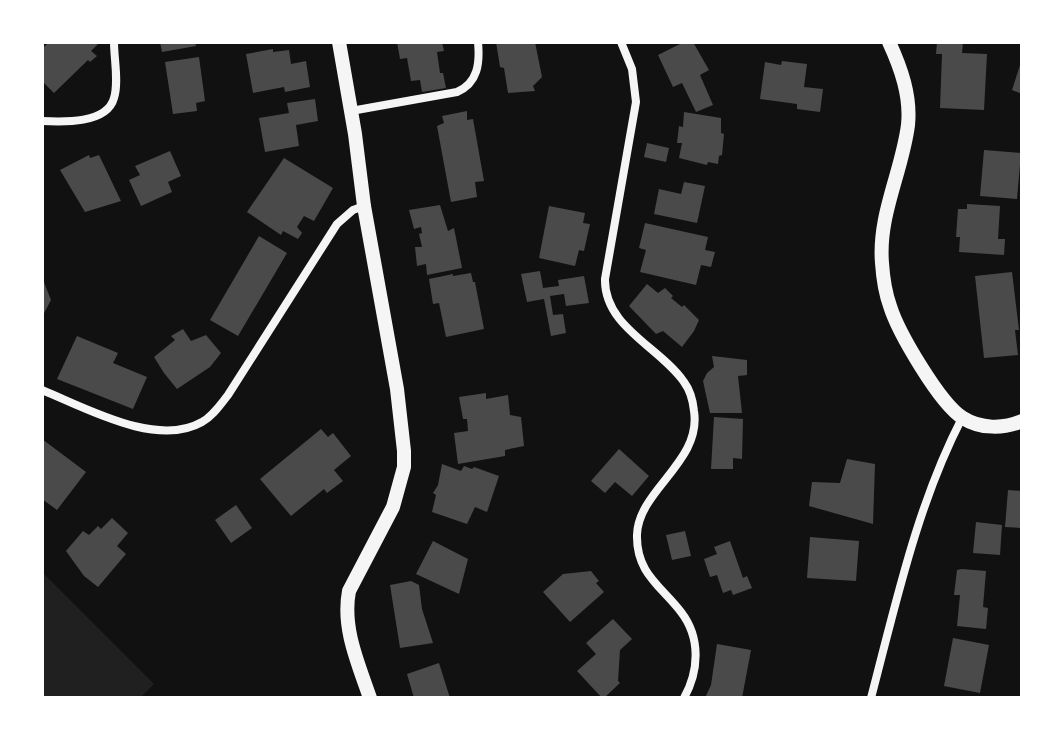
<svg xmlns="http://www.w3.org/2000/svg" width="1064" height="740" font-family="'Golos Text',sans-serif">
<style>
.green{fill:#202020}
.building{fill:#4a4a4a}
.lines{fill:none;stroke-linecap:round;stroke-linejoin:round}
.minor{stroke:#f5f5f5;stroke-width:8}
.tertiary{stroke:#f5f5f5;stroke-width:14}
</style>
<rect width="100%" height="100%" fill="#111"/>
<path class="green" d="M 42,572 L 154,684 L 140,698 L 42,698 Z"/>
<path class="building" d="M 49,42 L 100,42 L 91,51 L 97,56 L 90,62 L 88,60 L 54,93 L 42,81 L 42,49 Z
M 160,42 L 195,42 L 196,46 L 162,52 Z
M 397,42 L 442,42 L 444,51 L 437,52 L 440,73 L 443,73 L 446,88 L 422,92 L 420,80 L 411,81 L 407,58 L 400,59 Z
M 496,42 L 535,42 L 542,77 L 533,86 L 535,91 L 508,93 L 504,68 L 500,67 Z
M 684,42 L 693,42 L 709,70 L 700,75 L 713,105 L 696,112 L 682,83 L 673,87 L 658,55 Z
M 937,42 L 963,42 L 962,53 L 987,54 L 984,110 L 940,108 L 942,54 L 936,54 Z
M 273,49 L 273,52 L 289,50 L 291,64 L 306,61 L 310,87 L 285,92 L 284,87 L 253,93 L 246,54 Z
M 199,57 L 205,101 L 196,103 L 197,111 L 173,114 L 165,62 Z
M 782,61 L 807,64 L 804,87 L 823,89 L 820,112 L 797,109 L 797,104 L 760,99 L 765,62 L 781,65 Z
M 1021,62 L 1022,62 L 1022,94 L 1012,90 Z
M 315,99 L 318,121 L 296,125 L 299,146 L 265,152 L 259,118 L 289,113 L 287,103 Z
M 467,111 L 467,120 L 473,119 L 484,181 L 475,182 L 477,197 L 451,202 L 437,126 L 444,123 L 442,116 Z
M 684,112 L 721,118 L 721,133 L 724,134 L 722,155 L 719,156 L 718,164 L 708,162 L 707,165 L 679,158 L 682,143 L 677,143 L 679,126 L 683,127 Z
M 647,143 L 669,148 L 666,162 L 644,157 Z
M 984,150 L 1021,153 L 1017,199 L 980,196 Z
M 170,151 L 181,176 L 168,182 L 172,192 L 141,206 L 129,180 L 140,175 L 135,166 Z
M 89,155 L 90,158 L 99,155 L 121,201 L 85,212 L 60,170 Z
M 284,158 L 333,188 L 314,221 L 304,216 L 297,227 L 302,233 L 298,239 L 283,231 L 281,235 L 247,212 Z
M 684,182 L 705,186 L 697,223 L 654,214 L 659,189 L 681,194 Z
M 967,204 L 1000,206 L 998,239 L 1005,239 L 1004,255 L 959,252 L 960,237 L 956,237 L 958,209 L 967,209 Z
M 440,205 L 448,231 L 454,228 L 462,268 L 427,275 L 426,264 L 417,266 L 415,247 L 422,247 L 419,234 L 422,233 L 421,227 L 414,229 L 409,210 Z
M 549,206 L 585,213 L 583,223 L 590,224 L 584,251 L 579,250 L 575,266 L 539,258 Z
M 645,223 L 708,237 L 705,250 L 715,252 L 711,267 L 701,265 L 696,285 L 640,272 L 646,250 L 639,248 Z
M 259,236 L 287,253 L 238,336 L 210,320 Z
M 540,271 L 543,288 L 559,286 L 558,280 L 584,276 L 589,303 L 566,306 L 564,294 L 550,296 L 553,315 L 563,314 L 566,333 L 551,336 L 544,299 L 527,302 L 521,274 Z
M 1012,272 L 1019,330 L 1015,330 L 1018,355 L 984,358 L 975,276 Z
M 471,273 L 473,282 L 475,282 L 484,329 L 446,337 L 439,303 L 433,304 L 429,279 L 453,274 L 453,276 Z
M 42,277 L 51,300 L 42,317 Z
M 647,284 L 658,293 L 665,288 L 673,296 L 671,298 L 682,307 L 684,305 L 699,320 L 694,331 L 682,347 L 663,331 L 656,334 L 629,306 Z
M 183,329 L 191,341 L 206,335 L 221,353 L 210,367 L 177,389 L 164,373 L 154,357 L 175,340 L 171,336 Z
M 77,336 L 118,353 L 113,363 L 147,377 L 133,409 L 57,379 Z
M 712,356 L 747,360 L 747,375 L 738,376 L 742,413 L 710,413 L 703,381 L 707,373 L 714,367 Z
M 486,393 L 486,399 L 508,395 L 510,415 L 521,417 L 524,446 L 505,450 L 505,456 L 458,464 L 454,433 L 468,431 L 467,419 L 463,419 L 459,397 Z
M 714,417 L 743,419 L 742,459 L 733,458 L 733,469 L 711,469 Z
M 321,429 L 328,437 L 333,433 L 351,456 L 334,470 L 343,481 L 327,493 L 324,489 L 291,516 L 260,479 Z
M 42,439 L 86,472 L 57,510 L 42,499 Z
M 619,449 L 649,476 L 632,496 L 615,482 L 605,493 L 591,481 Z
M 847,459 L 875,464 L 873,524 L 809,506 L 812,482 L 840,483 Z
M 442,464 L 461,471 L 464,466 L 472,469 L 474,467 L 499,476 L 487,512 L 475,507 L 467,524 L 432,512 L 436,495 L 433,493 L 438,485 Z
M 1008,490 L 1022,491 L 1022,528 L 1005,527 Z
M 236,505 L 252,528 L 231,543 L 215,520 Z
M 112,518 L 128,533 L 117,546 L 126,554 L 98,587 L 84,576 L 66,551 L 83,531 L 89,535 L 98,526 L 101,529 Z
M 976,522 L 1002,525 L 1000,555 L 973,553 Z
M 685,531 L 691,556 L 672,560 L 666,535 Z
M 810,537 L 859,541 L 856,581 L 807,578 Z
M 433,541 L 468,559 L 459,594 L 416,574 Z
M 730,541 L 743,578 L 747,576 L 752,588 L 733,595 L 731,590 L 723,593 L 717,575 L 710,577 L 704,559 L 717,554 L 714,547 Z
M 962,569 L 986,571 L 983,607 L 988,608 L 986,629 L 957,626 L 960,595 L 954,595 L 957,570 Z
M 591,571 L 599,581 L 596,583 L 604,592 L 570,622 L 543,592 L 563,574 Z
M 411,581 L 419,585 L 422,609 L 433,643 L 400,648 L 390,585 Z
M 613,619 L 632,639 L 620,650 L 618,681 L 620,683 L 604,698 L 602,698 L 577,671 L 596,654 L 586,643 Z
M 953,638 L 989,645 L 980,693 L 944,686 Z
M 717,644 L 751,650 L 742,698 L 705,698 L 711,685 Z
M 439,663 L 450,698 L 414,698 L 407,674 Z"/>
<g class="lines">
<path class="minor" d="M 621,42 L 632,69 L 636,102 L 605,279 C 604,327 660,347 684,382 C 690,390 693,401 694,411 C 702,462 638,490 637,535 C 636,573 661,586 681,612 C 701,638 699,671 684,698
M 351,111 L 457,92 C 478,83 480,63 478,42
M 42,121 C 63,122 107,124 114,98 C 119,82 114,59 114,42
M 42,390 C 86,408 157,448 202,422 C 213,416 220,405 228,395 L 337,224 L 353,210 L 364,206
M 871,698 C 896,603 917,505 962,418"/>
<path class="tertiary" d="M 339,42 L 355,134 L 364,206 L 397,389 L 404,451 L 404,467 L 393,507 L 349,591 C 342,628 358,663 370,698
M 889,42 C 901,68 911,96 908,125 C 902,172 878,215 882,263 C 883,278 885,292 890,306 C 898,332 940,404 963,418 C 980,429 1004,429 1022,421"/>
</g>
<rect width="1064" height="740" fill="none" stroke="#ffffff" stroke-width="88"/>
</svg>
